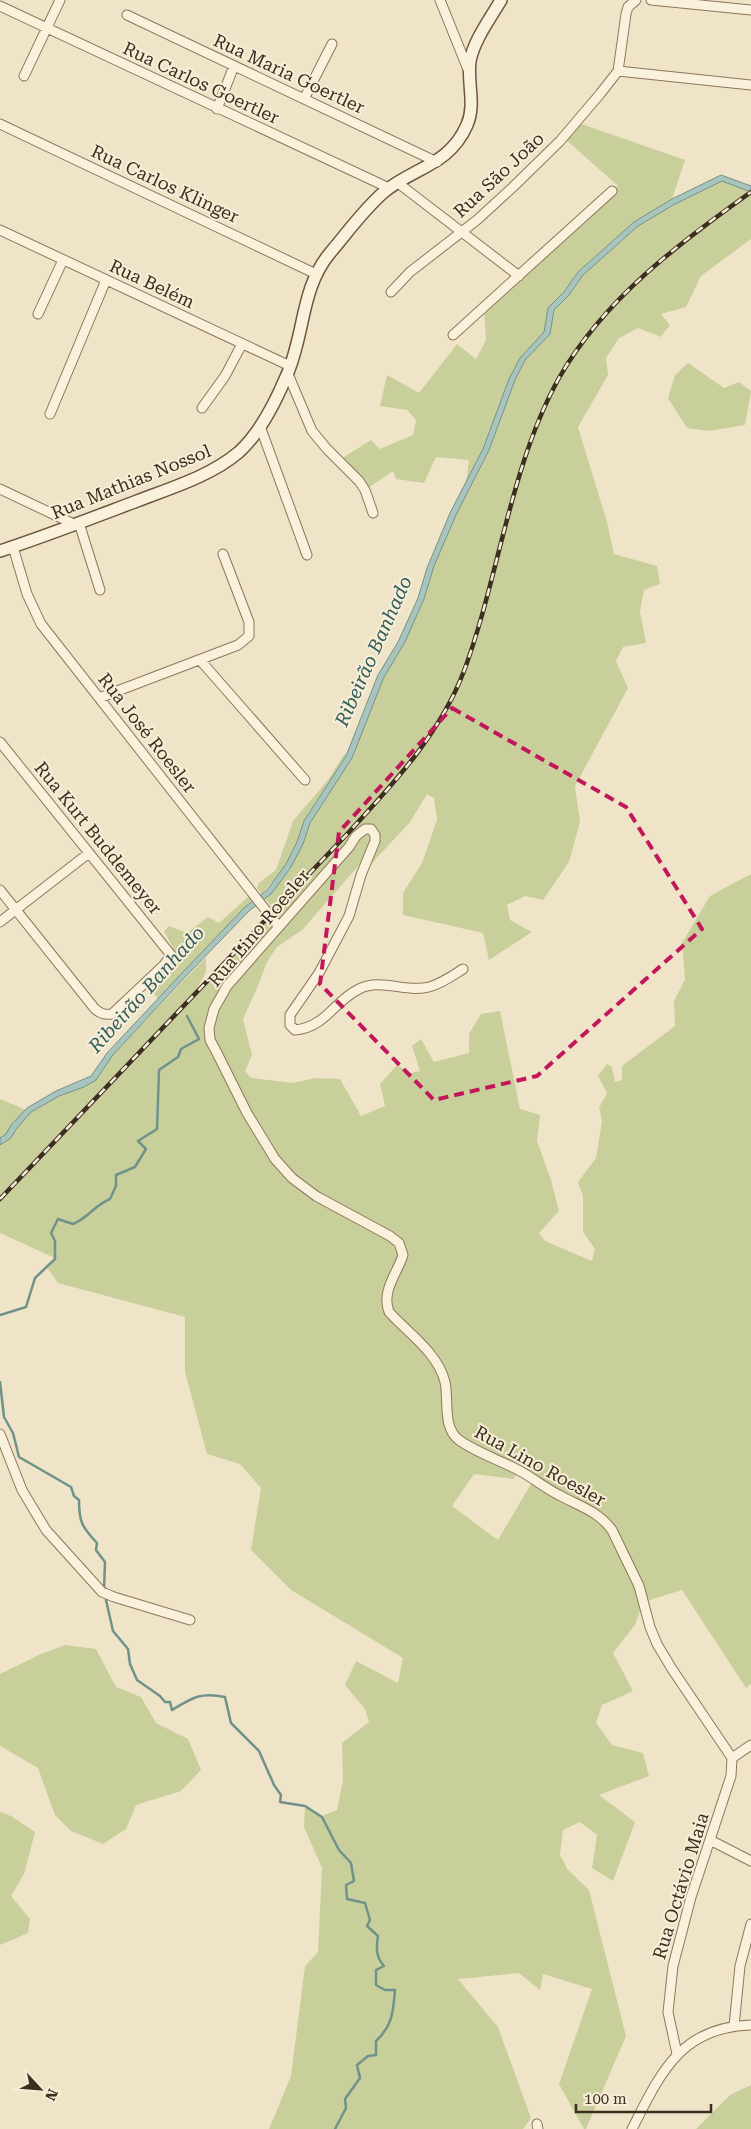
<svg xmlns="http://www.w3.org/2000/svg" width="751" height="2129" font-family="'Roboto Serif',serif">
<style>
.green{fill:#c9cf9b;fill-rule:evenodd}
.water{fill:#a9c4bc;stroke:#6f938a}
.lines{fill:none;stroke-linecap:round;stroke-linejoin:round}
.stream{stroke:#6f938a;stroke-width:2.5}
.street-casing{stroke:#8d765c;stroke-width:11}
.secondary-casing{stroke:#6f573f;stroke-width:14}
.street{stroke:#faf1dc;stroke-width:9}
.secondary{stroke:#faf1dc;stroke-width:11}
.rail-casing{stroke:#3d2e20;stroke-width:4.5}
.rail{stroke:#f7eed8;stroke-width:2.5;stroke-dasharray:8;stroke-linecap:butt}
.marked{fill:none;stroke:#c2185b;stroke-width:4;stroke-dasharray:10 6;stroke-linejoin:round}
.labels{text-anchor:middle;stroke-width:4;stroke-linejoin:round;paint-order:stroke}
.street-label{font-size:18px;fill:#3d2e20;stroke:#f7eed8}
.water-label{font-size:19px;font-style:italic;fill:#2f5d5a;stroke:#f7eed8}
</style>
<rect width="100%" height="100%" fill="#f0e4c8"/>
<path class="green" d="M 576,122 L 685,160 L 672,199 L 634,222 L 578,272 L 564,292 L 548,308 L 544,332 L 520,358 L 509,379 L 483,449 L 466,483 L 469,460 L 436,457 L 424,483 L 396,479 L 393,471 L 365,490 L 339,460 L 371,440 L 380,449 L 413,435 L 416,420 L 407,410 L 380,406 L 387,375 L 419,393 L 457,344 L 476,359 L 486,340 L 484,307 L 618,186 L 563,137 Z
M 722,181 L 751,192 L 751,239 L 701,276 L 686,307 L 661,314 L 670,325 L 661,337 L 638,328 L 619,338 L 606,358 L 608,375 L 578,427 L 607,522 L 614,554 L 657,566 L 660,584 L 644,590 L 640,611 L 646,643 L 623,647 L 616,661 L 628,688 L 575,786 L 580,822 L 569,862 L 543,900 L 525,896 L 507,905 L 510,920 L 532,932 L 489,960 L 483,933 L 403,915 L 403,893 L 422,863 L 437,820 L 434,798 L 427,794 L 410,822 L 361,875 L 367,856 L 302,930 L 277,947 L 267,962 L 258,986 L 243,1019 L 252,1055 L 245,1071 L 251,1078 L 293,1083 L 315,1078 L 340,1079 L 361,1116 L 385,1106 L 380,1084 L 397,1065 L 411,1073 L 420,1071 L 412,1046 L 421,1039 L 434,1062 L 469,1053 L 469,1034 L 481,1014 L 500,1011 L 520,1109 L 540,1115 L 537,1141 L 551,1180 L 559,1211 L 539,1233 L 545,1241 L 592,1261 L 595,1249 L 583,1232 L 583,1196 L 578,1182 L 596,1158 L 602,1121 L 599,1108 L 607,1093 L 598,1076 L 607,1064 L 612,1067 L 615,1082 L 622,1080 L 622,1066 L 675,1026 L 674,1001 L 685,979 L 682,943 L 710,896 L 751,874 L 751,1684 L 746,1688 L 682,1590 L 643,1602 L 635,1625 L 613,1653 L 633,1691 L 602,1705 L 596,1723 L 612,1745 L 643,1753 L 649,1776 L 599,1795 L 635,1822 L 613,1881 L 592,1868 L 597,1835 L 580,1822 L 563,1830 L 560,1855 L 568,1870 L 589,1890 L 626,2036 L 586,2129 L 584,2129 L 559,2084 L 592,1989 L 543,1974 L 540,1990 L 519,1973 L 458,1979 L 498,2027 L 531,2118 L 523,2129 L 269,2129 L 291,2076 L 305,1966 L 318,1952 L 322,1868 L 304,1827 L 305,1806 L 322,1816 L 337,1810 L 343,1780 L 342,1743 L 369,1722 L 365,1709 L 345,1685 L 356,1661 L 398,1683 L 403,1658 L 291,1590 L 251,1550 L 261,1488 L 240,1464 L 207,1454 L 185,1372 L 185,1317 L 58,1283 L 46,1266 L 55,1258 L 0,1233 L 0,1099 L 31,1112 L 59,1096 L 84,1087 L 96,1080 L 112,1056 L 206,957 L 206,972 L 189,1003 L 326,856 L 274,908 L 265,899 L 272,893 L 303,844 L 310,823 L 352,758 L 384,677 L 405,642 L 424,599 L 434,566 L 456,515 L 489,450 L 515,380 L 525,360 L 550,334 L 554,310 L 569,295 L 583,275 L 638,226 L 675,204 ZM 519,1471 L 534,1479 L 498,1540 L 452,1506 L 474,1474 L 513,1479 Z
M 688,363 L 724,388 L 739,382 L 751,391 L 745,425 L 709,431 L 687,428 L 668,398 L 675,375 Z
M 345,753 L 346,756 L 304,821 L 297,842 L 286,864 L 262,894 L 257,888 L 259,883 L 276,870 L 293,821 L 328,780 Z
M 249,896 L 253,899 L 158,999 L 145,984 L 174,957 L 174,950 L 164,931 L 169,926 L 187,933 L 208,917 L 219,923 Z
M 65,1645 L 96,1649 L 116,1687 L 141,1697 L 156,1723 L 188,1739 L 201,1770 L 181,1791 L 136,1805 L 126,1829 L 103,1844 L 71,1831 L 55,1815 L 38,1768 L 0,1746 L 0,1674 L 41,1654 Z
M 0,1812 L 11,1816 L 35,1832 L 24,1874 L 11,1896 L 30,1919 L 28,1933 L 0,1945 Z
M 751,2085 L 751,2129 L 696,2129 L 730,2095 Z"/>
<path class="water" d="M 721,175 L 751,186 L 751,192 L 722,181 L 675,204 L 638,226 L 583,275 L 569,295 L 554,310 L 550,334 L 525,360 L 515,380 L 489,450 L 456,515 L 434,566 L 424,599 L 405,642 L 384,677 L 352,758 L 310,823 L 303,844 L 291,867 L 272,893 L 249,911 L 187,975 L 112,1056 L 96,1080 L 84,1087 L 59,1096 L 31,1112 L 17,1128 L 11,1138 L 0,1145 L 0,1138 L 6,1134 L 11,1125 L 27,1108 L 56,1091 L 91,1076 L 107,1053 L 183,972 L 245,907 L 267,890 L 286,864 L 297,842 L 304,821 L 346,756 L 378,675 L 398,642 L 418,598 L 427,568 L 450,513 L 483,449 L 509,379 L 520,358 L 544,332 L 548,308 L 564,292 L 578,272 L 634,222 L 672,199 Z"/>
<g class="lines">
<path class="stream" d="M 0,1315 L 26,1307 L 35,1278 L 55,1259 L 55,1241 L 51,1233 L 58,1219 L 73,1224 C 89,1217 95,1205 110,1199 L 116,1186 L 116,1175 L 135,1167 L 146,1149 L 138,1141 L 157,1129 L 159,1070 L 178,1057 L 181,1049 L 199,1039 L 187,1016
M 0,1382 L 4,1417 L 13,1433 L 19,1457 L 71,1487 L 74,1496 L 79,1500 C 79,1522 82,1527 97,1543 L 96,1550 L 105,1562 L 104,1590
M 106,1600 L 113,1631 L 128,1649 L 130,1664 L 137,1680 L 160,1696 L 165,1702 L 170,1702 L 172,1710 C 193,1697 201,1692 225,1697 L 231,1723 L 259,1751 L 274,1785 L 281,1795 L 280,1802 L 305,1806 L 322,1817 L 339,1850 L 351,1863 L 354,1881 L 346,1885 L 347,1899 L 365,1903 L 370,1920 L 367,1926 L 378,1936 C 376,1948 376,1957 384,1966 L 376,1970 L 376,1985 L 385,1990 L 395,1990 C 393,2012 393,2025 376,2041 L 376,2055 L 368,2056 L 357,2065 L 360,2078 L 345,2099 L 346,2108 L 335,2129"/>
<g class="street-casing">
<path id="street" d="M 440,0 L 469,72
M 651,0 L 751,10
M 0,6 L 389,188
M 127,15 L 437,162
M 618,71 L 751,85
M 24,76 L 60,0
M 304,99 L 332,44
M 217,109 L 234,66
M 0,124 L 316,274
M 398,183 L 519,276
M 0,230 L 290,366
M 391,292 L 410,272 L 477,220 L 513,187 L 560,141 L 600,94 L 618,71 L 626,14 L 628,7 L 636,0
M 38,314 L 63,260
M 453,335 L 612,191
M 288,374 L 312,431 L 327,449 L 359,481 L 365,490 L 373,513
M 202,408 L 225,376 L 242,344
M 50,414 L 106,280
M 260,426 L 307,555
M 0,489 L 76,525
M 79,523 L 100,590
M 13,547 L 27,594 L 41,624 L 279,927
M 200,660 L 305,780
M 99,698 L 238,645 L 249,636 L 249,622 L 223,554
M 0,742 L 171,955 L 164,965 L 112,1014 C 105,1015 101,1014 95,1009 L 0,890
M 0,922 L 89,853
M 463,969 C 452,976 441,984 429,987 C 406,993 381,978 359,989 C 334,1001 326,1027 295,1030 L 290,1025 L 290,1015 L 319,973 L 349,916 L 361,875 L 375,841 L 375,835 L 371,829 L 365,829 L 356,836 L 349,847 L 227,986 L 214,1009 L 209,1028 L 210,1040 L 216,1051 L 247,1113 L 275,1159 L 292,1178 L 316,1196 L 390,1236 L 399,1243 L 403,1255 C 397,1274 381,1291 389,1312 C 408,1333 438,1353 445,1382 C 449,1400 442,1427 459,1440 C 477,1453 500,1460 520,1471 C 533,1478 545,1488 559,1495 C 579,1506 598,1511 612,1530 L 639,1586 L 650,1627 L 657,1644 L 672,1669 L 732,1758 L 731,1776 L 691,1897 L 673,1966 L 668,2012 L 677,2054
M 0,1434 L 22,1490 L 46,1530 L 102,1592 L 114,1597 L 190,1620
M 732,1758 L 751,1745
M 710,1840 L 751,1861
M 734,2026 L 740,1966 L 751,1924
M 537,2124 L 538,2129
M 632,2129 C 660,2074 680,2027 751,2025"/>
</g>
<g class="secondary-casing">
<path id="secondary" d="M 0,551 C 46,536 92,518 137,501 C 171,488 211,476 239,452 C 260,433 275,403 286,377 C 305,336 300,289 330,253 C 347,233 364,209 384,192 C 414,167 449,166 467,125 C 476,104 467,83 470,61 C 474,40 490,19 501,0"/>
</g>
<use href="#street" class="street"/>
<use href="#secondary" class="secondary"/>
<g class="rail-casing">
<path id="rail" d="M 0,1199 L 349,832 C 394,783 440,734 464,671 C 499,577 510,466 559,378 C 604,299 678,244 751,192"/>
</g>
<use href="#rail" class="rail"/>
</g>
<path class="marked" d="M 452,708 L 626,807 L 702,929 L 537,1076 L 434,1100 L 320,984 L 339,832 Z"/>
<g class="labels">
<g class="street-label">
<text transform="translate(289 74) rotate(25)" y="6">Rua Maria Goertler</text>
<text transform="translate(201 83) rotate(25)" y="6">Rua Carlos Goertler</text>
<text transform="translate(499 175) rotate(-43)" y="6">Rua São João</text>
<text transform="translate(165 184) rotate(25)" y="6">Rua Carlos Klinger</text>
<text transform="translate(152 284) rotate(25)" y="6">Rua Belém</text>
<text transform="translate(131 482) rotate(-22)" y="6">Rua Mathias Nossol</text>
<text transform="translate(147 733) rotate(52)" y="6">Rua José Roesler</text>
<text transform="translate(98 838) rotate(51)" y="6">Rua Kurt Buddemeyer</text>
<text transform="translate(259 928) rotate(-50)" y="6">Rua Lino Roesler</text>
<text transform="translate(540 1466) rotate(29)" y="6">Rua Lino Roesler</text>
<text transform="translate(681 1886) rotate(-73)" y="6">Rua Octávio Maia</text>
</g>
<g class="water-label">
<text transform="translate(373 651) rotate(-66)" y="7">Ribeirão Banhado</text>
<text transform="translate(146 989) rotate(-48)" y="7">Ribeirão Banhado</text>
</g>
</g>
<g transform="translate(40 2089) rotate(116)" stroke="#f7eed8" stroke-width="4" paint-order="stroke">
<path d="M0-4L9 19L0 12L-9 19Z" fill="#3d2e20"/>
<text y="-8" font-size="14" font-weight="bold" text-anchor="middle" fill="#3d2e20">N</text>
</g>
<path d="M576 2104v8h135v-8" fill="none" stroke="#3d2e20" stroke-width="2.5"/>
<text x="584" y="2104" font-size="15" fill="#3d2e20" stroke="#f7eed8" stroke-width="4" paint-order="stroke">100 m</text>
</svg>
